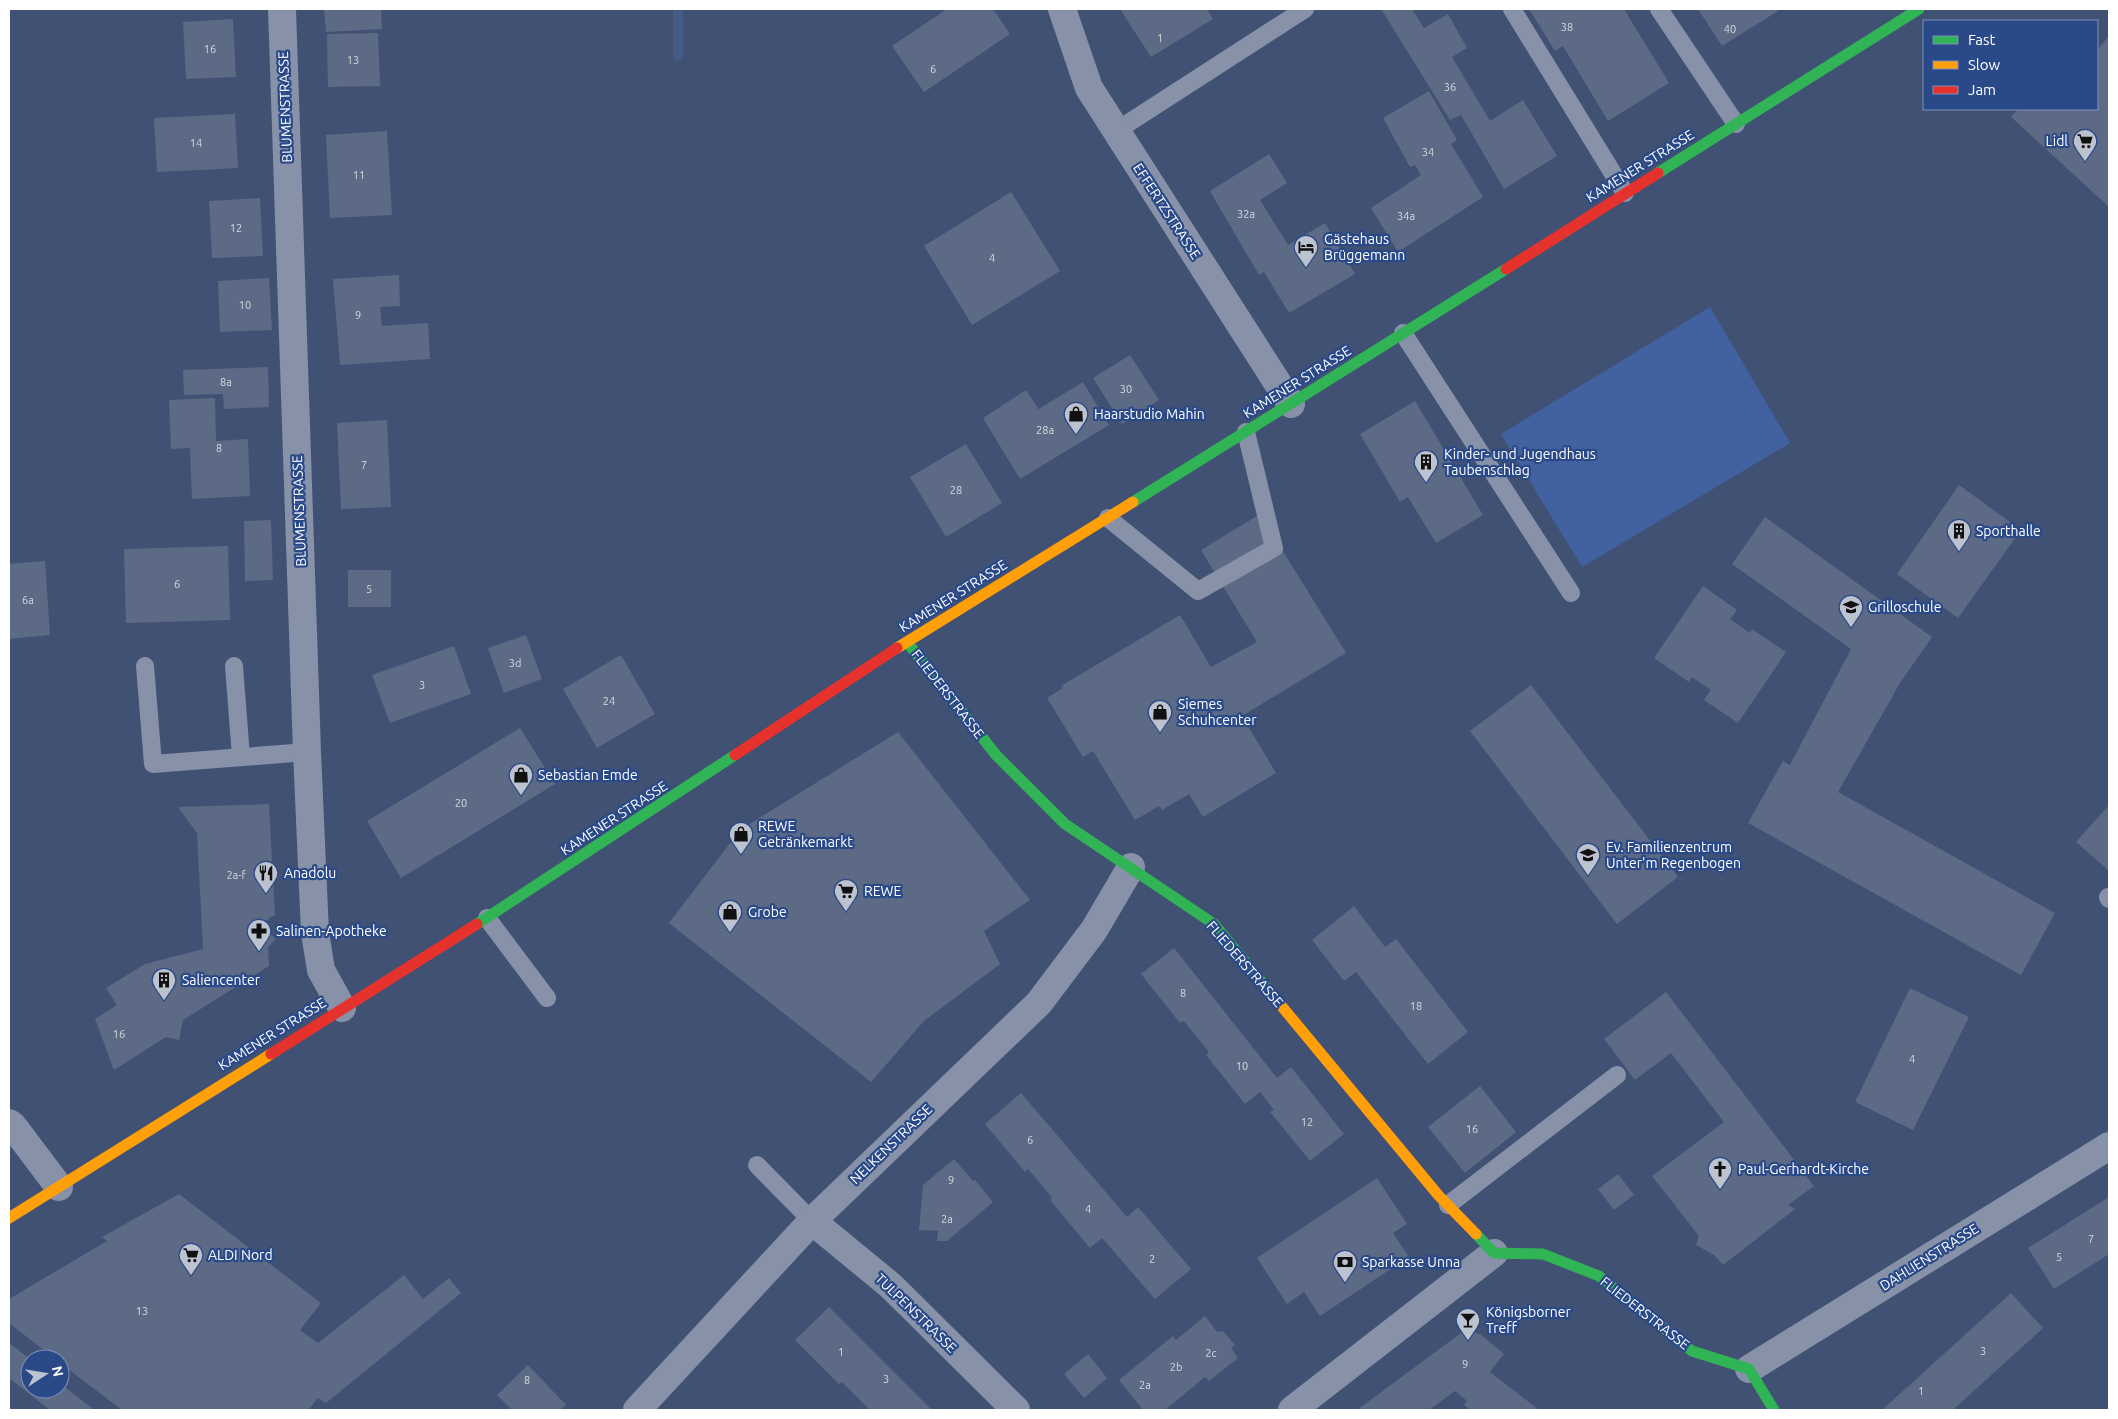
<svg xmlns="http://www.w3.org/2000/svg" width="2118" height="1419" font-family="Ubuntu,sans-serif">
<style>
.green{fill:#4261a0}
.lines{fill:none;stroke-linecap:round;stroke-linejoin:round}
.stream{stroke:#455b88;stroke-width:10}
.building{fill:#5d6a85}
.lane{stroke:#8792a8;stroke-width:18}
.street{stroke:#8792a8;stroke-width:28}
.fast{stroke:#30b455;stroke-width:11}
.slow{stroke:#ff9f0a;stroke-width:11}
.jam{stroke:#e5322d;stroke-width:11}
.labels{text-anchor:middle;stroke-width:4.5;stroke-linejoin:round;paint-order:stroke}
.number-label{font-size:11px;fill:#d6dae0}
.street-label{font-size:14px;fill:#fff;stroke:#2a4989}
.poi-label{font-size:14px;fill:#fff;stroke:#2a4989;text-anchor:start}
</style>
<rect width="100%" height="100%" fill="#405173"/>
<path class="green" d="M 1710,307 L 1790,443 L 1582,567 L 1501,434 Z"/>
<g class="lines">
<path class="stream" d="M 678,55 L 678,9"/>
</g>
<path class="building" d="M 324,9 L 381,9 L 382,29 L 326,32 Z
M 947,9 L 993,9 L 1010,34 L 924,92 L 892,46 Z
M 1120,9 L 1207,9 L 1213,19 L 1151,57 Z
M 1381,9 L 1412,9 L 1424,28 L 1448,14 L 1467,48 L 1452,57 L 1490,121 L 1523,100 L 1557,156 L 1504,189 L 1461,115 L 1450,120 Z
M 1529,9 L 1624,9 L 1669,83 L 1608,121 L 1563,46 L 1555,51 Z
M 1698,9 L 1776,9 L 1778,11 L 1722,46 Z
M 233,19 L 236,77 L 186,79 L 183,22 Z
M 378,33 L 380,86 L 328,87 L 327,34 Z
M 2109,36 L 2109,207 L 2011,117 L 2018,109 L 2097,109 L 2097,50 Z
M 1429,91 L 1457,140 L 1451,144 L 1483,197 L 1398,252 L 1371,208 L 1421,175 L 1415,165 L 1410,167 L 1383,118 Z
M 235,114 L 238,168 L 157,172 L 154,118 Z
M 387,131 L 392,215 L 330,218 L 326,135 Z
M 1269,154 L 1287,183 L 1260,200 L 1288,245 L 1325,223 L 1355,274 L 1289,313 L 1264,272 L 1259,275 L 1210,191 Z
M 1011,192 L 1060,271 L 972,325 L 924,246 Z
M 260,198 L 263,256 L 212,258 L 209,201 Z
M 399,275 L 400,306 L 380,307 L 382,326 L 428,323 L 430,359 L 340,365 L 333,279 Z
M 269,278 L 272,330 L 220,332 L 218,281 Z
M 1130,355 L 1159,400 L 1122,424 L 1093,378 Z
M 268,367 L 269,407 L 224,409 L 223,394 L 184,395 L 183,370 Z
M 1083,382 L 1109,425 L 1020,479 L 983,418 L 1026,390 L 1038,408 L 1037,410 Z
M 215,398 L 216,441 L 248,439 L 250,496 L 192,499 L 190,448 L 171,449 L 169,400 Z
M 1415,401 L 1483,515 L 1436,543 L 1408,497 L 1400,502 L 1360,434 Z
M 387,420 L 391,507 L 341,509 L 337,423 Z
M 966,444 L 1002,503 L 946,537 L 910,477 Z
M 1959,485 L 2021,530 L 1958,618 L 1897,574 Z
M 1260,514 L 1346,653 L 1242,716 L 1276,773 L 1203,817 L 1189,794 L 1162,810 L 1159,806 L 1135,820 L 1093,751 L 1083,757 L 1047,698 L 1063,688 L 1061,686 L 1180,615 L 1211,667 L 1257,642 L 1201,550 Z
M 1765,517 L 1932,637 L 1900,683 L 1838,792 L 2055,913 L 2021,975 L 1748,823 L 1783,761 L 1790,765 L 1851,649 L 1732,564 Z
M 271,520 L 273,580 L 245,581 L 244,521 Z
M 228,546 L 230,620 L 126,623 L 124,549 Z
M 45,561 L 50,635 L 9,639 L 9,564 Z
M 348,570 L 391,570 L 391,607 L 348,607 Z
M 1703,586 L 1737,610 L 1730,619 L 1750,633 L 1752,629 L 1786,652 L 1738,723 L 1704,700 L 1711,690 L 1692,677 L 1689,682 L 1654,658 Z
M 526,635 L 542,679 L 504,693 L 488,648 Z
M 454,646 L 471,694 L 390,723 L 372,675 Z
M 621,655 L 655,714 L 597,748 L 563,689 Z
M 1531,685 L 1678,877 L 1617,924 L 1470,731 Z
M 520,728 L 555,784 L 401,878 L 367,821 Z
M 898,732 L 1030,900 L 984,931 L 1000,964 L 924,1021 L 871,1082 L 669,923 L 740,830 Z
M 269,804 L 275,916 L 271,917 L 261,925 L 257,925 L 257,932 L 268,932 L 276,939 L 268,947 L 269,966 L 183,1020 L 179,1040 L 166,1037 L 114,1070 L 95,1019 L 117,1005 L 106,988 L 145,964 L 203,949 L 197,833 L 178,807 Z
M 2109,805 L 2109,871 L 2076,842 Z
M 1354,906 L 1385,947 L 1396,939 L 1468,1032 L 1428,1064 L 1356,972 L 1344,981 L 1312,940 Z
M 1174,948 L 1277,1078 L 1291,1067 L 1344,1134 L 1310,1161 L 1270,1112 L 1274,1110 L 1260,1092 L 1245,1104 L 1206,1055 L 1209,1052 L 1184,1021 L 1180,1023 L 1141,974 Z
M 1910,988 L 1969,1017 L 1913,1130 L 1855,1102 Z
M 1666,992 L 1814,1186 L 1788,1205 L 1795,1209 L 1723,1265 L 1714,1255 L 1696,1245 L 1699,1236 L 1652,1176 L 1724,1122 L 1671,1053 L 1635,1080 L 1604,1039 Z
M 1480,1086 L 1516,1132 L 1465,1173 L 1428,1127 Z
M 1021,1093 L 1127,1217 L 1138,1207 L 1191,1269 L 1155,1299 L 1102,1238 L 1090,1248 L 1050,1200 L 1052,1198 L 1040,1183 L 1028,1169 L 1025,1172 L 985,1124 Z
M 954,1159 L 973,1181 L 975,1180 L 993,1202 L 947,1241 L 937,1241 L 938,1231 L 919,1230 L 923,1185 Z
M 1618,1174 L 1634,1195 L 1614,1210 L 1598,1189 Z
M 1377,1178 L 1407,1224 L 1393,1233 L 1409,1257 L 1320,1316 L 1304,1292 L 1287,1304 L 1257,1258 Z
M 179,1194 L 321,1303 L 300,1330 L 318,1343 L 404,1275 L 423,1299 L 449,1278 L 461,1293 L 326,1403 L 318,1398 L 308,1410 L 122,1410 L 60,1363 L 60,1359 L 55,1359 L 9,1323 L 9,1299 L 107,1241 L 102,1237 Z
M 2109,1197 L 2109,1254 L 2054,1289 L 2028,1248 Z
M 2011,1293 L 2043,1328 L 1955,1408 L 1953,1410 L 1882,1410 Z
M 829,1307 L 932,1410 L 866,1410 L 868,1408 L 842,1382 L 839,1384 L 795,1340 Z
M 1205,1316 L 1217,1332 L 1223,1331 L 1235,1345 L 1231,1348 L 1238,1358 L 1209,1381 L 1205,1377 L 1165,1410 L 1143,1410 L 1119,1380 L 1173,1336 L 1176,1340 Z
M 1469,1331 L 1480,1334 L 1504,1354 L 1490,1372 L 1539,1410 L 1471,1410 L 1464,1405 L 1467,1401 L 1455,1391 L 1429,1410 L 1357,1410 L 1461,1333 Z
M 9,1343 L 30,1359 L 30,1389 L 60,1389 L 60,1383 L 94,1410 L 50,1410 L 9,1378 Z
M 1088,1354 L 1107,1378 L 1084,1398 L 1064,1374 Z
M 528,1365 L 566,1405 L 560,1410 L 512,1410 L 497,1395 Z"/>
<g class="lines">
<path class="lane" d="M 1512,9 L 1625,193
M 1659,9 L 1736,124
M 1116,131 L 1305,9
M 1403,333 L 1571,593
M 1108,518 L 1198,591 L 1274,548 L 1246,432
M 145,666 L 153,764 L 307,752
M 234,666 L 241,757
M 2108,897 L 2109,899
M 487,918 L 547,998
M 757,1165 L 812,1221
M 1448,1205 L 1617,1075"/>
<path class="street" d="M 282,9 L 307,752 L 315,933 L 321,970 L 342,1008
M 1062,9 L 1089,88 L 1291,404
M 9,1123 L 13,1126 L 59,1187
M 812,1221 L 891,1286 L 1016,1410
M 1749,1369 L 2109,1146
M 637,1410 L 812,1221 L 1039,1003 L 1094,930 L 1131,867
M 1292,1410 L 1494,1253"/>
<path class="fast" d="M 1658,173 L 1919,9
M 1133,502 L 1506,269
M 907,642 L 996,755 L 1065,824 L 1214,924 L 1274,997
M 477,924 L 735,755
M 1476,1234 L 1494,1253 L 1543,1254 L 1599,1276 L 1692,1351 L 1749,1369 L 1774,1410"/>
<path class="slow" d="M 897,648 L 1133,502
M 1274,997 L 1439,1196 L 1476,1234
M 9,1218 L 271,1054"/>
<path class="jam" d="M 1506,269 L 1658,173
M 735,755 L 897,648
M 271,1054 L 477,924"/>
</g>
<defs>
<g id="supermarket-pin" transform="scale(1.25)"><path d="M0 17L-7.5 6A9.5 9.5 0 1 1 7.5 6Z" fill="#bcc2ce" stroke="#2a4989"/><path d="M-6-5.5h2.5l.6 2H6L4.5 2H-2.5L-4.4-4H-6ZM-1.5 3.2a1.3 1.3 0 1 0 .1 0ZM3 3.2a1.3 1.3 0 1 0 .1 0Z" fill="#111"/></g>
<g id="hotel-pin" transform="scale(1.25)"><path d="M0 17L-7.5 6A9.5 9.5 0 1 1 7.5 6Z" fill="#bcc2ce" stroke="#2a4989"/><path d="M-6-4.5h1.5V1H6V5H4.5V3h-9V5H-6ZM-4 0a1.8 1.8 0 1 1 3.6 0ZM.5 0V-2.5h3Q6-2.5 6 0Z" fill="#111"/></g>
<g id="shop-pin" transform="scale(1.25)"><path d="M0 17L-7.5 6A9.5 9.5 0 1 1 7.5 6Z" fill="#bcc2ce" stroke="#2a4989"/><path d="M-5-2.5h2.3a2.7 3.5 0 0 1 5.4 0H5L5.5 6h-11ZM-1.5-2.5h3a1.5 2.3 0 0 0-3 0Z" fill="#111"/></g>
<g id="building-pin" transform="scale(1.25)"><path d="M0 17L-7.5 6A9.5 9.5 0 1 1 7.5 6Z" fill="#bcc2ce" stroke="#2a4989"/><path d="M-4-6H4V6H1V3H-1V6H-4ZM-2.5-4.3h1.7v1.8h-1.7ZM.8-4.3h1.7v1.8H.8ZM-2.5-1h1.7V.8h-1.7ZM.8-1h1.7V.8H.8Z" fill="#111"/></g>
<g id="school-pin" transform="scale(1.25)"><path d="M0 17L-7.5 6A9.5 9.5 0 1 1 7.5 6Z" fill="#bcc2ce" stroke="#2a4989"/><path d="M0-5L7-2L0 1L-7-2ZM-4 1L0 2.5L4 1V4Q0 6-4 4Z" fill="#111"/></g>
<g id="restaurant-pin" transform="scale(1.25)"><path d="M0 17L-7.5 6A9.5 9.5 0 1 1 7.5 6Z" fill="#bcc2ce" stroke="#2a4989"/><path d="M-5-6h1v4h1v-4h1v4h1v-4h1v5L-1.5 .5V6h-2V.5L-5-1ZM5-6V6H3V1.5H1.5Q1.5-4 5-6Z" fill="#111"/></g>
<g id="pharmacy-pin" transform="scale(1.25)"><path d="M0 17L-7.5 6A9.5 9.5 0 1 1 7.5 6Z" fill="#bcc2ce" stroke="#2a4989"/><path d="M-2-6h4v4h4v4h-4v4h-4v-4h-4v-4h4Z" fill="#111"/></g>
<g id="church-pin" transform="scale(1.25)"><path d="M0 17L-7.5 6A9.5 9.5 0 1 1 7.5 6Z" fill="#bcc2ce" stroke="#2a4989"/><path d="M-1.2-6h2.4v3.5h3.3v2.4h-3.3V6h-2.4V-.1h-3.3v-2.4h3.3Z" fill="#111"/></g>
<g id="bank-pin" transform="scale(1.25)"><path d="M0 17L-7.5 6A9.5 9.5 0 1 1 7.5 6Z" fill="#bcc2ce" stroke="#2a4989"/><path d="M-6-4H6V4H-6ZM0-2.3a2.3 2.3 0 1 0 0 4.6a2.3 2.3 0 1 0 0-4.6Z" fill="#111"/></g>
<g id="bar-pin" transform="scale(1.25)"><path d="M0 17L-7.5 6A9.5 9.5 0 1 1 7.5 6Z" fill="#bcc2ce" stroke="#2a4989"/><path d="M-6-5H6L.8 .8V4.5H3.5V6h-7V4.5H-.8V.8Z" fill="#111"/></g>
</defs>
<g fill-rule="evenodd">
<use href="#supermarket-pin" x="2085" y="141"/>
<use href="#hotel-pin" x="1306" y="247"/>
<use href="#shop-pin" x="1076" y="414"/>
<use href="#building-pin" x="1426" y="462"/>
<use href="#building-pin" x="1959" y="531"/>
<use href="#school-pin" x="1851" y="607"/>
<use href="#shop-pin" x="1160" y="712"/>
<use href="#shop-pin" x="521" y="775"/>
<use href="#shop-pin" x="741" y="834"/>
<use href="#school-pin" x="1588" y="855"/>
<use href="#restaurant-pin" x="266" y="873"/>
<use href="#supermarket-pin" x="846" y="891"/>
<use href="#shop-pin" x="730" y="912"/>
<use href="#pharmacy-pin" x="259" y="931"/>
<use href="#building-pin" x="164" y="980"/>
<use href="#church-pin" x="1720" y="1169"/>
<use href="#supermarket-pin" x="191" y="1255"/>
<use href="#bank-pin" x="1345" y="1262"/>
<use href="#bar-pin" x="1468" y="1320"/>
</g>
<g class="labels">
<g class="number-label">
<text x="1567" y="31">38</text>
<text x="1730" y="33">40</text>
<text x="1160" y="42">1</text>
<text x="210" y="53">16</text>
<text x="353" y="64">13</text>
<text x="933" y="73">6</text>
<text x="1450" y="91">36</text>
<text x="196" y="147">14</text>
<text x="1428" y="156">34</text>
<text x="359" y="179">11</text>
<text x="1246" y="218">32a</text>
<text x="1406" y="220">34a</text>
<text x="236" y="232">12</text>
<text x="992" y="262">4</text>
<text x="245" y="309">10</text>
<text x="358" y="319">9</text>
<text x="226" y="386">8a</text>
<text x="1126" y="393">30</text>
<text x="1045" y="434">28a</text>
<text x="219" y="452">8</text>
<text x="364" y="469">7</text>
<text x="956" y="494">28</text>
<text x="177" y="588">6</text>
<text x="369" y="593">5</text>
<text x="28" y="604">6a</text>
<text x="515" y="667">3d</text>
<text x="422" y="689">3</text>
<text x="609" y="705">24</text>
<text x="461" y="807">20</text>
<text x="236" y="879">2a-f</text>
<text x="1183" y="997">8</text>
<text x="1416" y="1010">18</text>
<text x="119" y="1038">16</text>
<text x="1912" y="1063">4</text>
<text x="1242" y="1070">10</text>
<text x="1307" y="1126">12</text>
<text x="1472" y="1133">16</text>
<text x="1030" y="1144">6</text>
<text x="951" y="1184">9</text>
<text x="1088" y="1213">4</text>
<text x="947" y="1223">2a</text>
<text x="2091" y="1243">7</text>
<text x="2059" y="1261">5</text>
<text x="1152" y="1263">2</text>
<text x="142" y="1315">13</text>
<text x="1983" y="1355">3</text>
<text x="841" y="1356">1</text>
<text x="1211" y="1357">2c</text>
<text x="1465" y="1368">9</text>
<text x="1176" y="1371">2b</text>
<text x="886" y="1383">3</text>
<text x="527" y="1384">8</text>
<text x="1145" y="1389">2a</text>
<text x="1921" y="1395">1</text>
</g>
<g class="street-label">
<text transform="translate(285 107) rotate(-92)" y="5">BLUMENSTRASSE</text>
<text transform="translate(1640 166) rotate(-32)" y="5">KAMENER STRASSE</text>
<text transform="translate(1167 211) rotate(57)" y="5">EFFERTZSTRASSE</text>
<text transform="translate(1297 382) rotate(-32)" y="5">KAMENER STRASSE</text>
<text transform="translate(299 511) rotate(-92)" y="5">BLUMENSTRASSE</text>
<text transform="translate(953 596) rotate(-32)" y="5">KAMENER STRASSE</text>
<text transform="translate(948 694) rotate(52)" y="5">FLIEDERSTRASSE</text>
<text transform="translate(614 818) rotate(-33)" y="5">KAMENER STRASSE</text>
<text transform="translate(1245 964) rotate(49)" y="5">FLIEDERSTRASSE</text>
<text transform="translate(272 1034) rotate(-32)" y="5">KAMENER STRASSE</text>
<text transform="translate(891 1144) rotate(-44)" y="5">NELKENSTRASSE</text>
<text transform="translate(1929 1257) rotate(-32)" y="5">DAHLIENSTRASSE</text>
<text transform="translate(916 1313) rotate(44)" y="5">TULPENSTRASSE</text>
<text transform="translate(1645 1313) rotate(38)" y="5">FLIEDERSTRASSE</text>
</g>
<g class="poi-label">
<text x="2068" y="146" text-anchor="end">Lidl</text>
<text x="1324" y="244">Gästehaus<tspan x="1324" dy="16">Brüggemann</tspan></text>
<text x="1094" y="419">Haarstudio Mahin</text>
<text x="1444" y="459">Kinder- und Jugendhaus<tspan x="1444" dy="16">Taubenschlag</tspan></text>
<text x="1976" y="536">Sporthalle</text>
<text x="1868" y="612">Grilloschule</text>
<text x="1178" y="709">Siemes<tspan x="1178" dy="16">Schuhcenter</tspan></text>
<text x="538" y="780">Sebastian Emde</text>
<text x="758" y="831">REWE<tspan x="758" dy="16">Getränkemarkt</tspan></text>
<text x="1606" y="852">Ev. Familienzentrum<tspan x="1606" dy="16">Unter'm Regenbogen</tspan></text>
<text x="284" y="878">Anadolu</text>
<text x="864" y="896">REWE</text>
<text x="748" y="917">Grobe</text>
<text x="276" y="936">Salinen-Apotheke</text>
<text x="182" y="985">Saliencenter</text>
<text x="1738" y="1174">Paul-Gerhardt-Kirche</text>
<text x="208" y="1260">ALDI Nord</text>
<text x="1362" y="1267">Sparkasse Unna</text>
<text x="1486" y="1317">Königsborner<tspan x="1486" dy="16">Treff</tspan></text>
</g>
</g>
<rect width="2118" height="1419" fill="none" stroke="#ffffff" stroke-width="20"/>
<rect x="1923" y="20" width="175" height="90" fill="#2a4989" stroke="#7f92b8"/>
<rect x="1933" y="36" width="25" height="8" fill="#30b455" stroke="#7f92b8"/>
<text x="1968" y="45" font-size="15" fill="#ffffff">Fast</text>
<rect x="1933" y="61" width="25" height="8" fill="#ff9f0a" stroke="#7f92b8"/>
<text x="1968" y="70" font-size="15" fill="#ffffff">Slow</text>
<rect x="1933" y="86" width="25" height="8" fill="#e5322d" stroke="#7f92b8"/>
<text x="1968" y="95" font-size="15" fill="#ffffff">Jam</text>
<g transform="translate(45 1374) rotate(78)"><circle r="24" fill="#2a4989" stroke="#7f92b8"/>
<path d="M0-4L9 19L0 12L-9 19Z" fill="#bcc2ce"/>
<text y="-8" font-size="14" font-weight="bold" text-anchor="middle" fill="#ffffff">N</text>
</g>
</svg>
